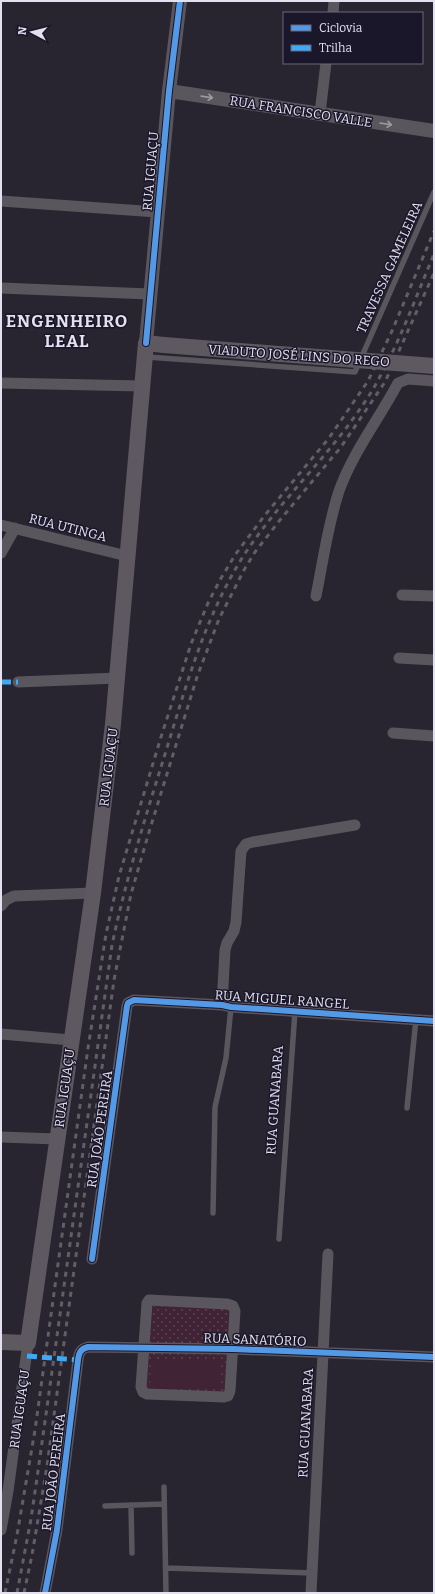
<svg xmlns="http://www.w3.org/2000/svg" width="435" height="1594" font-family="Bitter,serif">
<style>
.grass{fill:url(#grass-dots)}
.pitch{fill:#402335}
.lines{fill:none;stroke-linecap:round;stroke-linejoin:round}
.service{stroke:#5a565d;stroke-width:5.5}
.minor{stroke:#5a565d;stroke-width:11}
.tertiary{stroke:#5a565d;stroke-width:14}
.secondary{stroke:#5e5860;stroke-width:16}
.rail{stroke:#625e65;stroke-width:3;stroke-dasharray:5 5;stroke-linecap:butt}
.secondary-bridge{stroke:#5e5860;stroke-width:16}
.quiet{stroke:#3fa9f5;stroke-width:5;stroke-dasharray:10 5;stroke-linecap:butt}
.cycleway-casing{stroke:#1b172b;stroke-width:8}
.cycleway{stroke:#5399e6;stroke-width:6}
.oneway{stroke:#9e9ba6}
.labels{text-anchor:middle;stroke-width:3;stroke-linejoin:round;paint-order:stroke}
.street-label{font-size:13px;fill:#e3e0ef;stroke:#1b172b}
.district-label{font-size:17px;font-weight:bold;letter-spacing:1px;fill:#e3e0ef;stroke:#1b172b}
</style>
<defs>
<pattern id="grass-dots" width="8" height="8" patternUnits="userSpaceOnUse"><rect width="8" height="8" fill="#402335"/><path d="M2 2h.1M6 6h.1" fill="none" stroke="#5b4353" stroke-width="1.8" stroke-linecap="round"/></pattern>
</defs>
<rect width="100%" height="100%" fill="#282530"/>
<path class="grass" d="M 155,1305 L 227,1309 L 230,1312 L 224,1393 L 146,1389 L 151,1310 Z"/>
<path class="pitch" d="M 151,1359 L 221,1360 L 221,1388 L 150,1387 Z"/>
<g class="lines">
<path class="service" d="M 147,357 L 355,372 L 434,192
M 407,1108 L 416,1019
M 213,1213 L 215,1107 L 226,1058 L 231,1007
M 279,1239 L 295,1011
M 164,1487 L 166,1593
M 131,1505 L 132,1553
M 105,1506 L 164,1504
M 166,1568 L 312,1573"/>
<path class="minor" d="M 333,13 L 334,1
M 320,113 L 326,63
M 1,201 L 157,212
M 1,288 L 150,294
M 1,383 L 142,386
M 1,525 L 127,556
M 1,553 L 15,528
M 402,595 L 434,596
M 316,596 C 323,561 328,524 339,491 C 353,452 379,419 398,383 L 408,379 L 434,381
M 399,658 L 434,660
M 18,682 L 118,678
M 393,733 L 434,736
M 1,906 L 6,900 L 14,896 L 93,893
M 222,1005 L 225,950 L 227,943 L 234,931 L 236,922 L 241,851 L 246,844 L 253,842 L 355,825
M 1,1034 L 71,1040
M 1,1137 L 57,1139
M 92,1259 L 127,1006 L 128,1003 L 134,1000 L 222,1005 L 231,1007 L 434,1021
M 149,1300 L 227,1304 L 233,1306 L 235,1311 L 230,1391 L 228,1396 L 224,1397 L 147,1394 L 143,1392 L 141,1387 L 147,1303 Z
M 1,1530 L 8,1491 L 28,1343
M 45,1593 L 57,1530 L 78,1360 C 79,1353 80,1349 88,1347 L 233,1349 L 434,1357
M 311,1593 L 328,1254"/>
<path class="tertiary" d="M 169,91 L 434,131
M 146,343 L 169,91 L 180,1"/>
<path class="secondary" d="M 1,1342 L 28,1343 L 93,893 L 113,724 L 146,343 L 164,345"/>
<path class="rail" d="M 5,1593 L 17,1535 L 35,1430 L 88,1048 L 106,934 L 119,876 L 161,737 L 191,644 L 208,603 L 220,580 L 235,555 L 265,515 L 329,438 L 368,381 L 392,331 L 434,231
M 17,1593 L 31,1519 L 38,1471 L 112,945 C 126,879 146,815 166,751 C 186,686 204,621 239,563 C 269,514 312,473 347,427 C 358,412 369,397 377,382 C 400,341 416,297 434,254
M 24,1593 L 32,1555 L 47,1466 L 114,980 L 131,894 L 149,832 L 197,677 L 219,619 L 244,570 L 255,552 L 280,520 L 341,447 L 385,382 L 434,273"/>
<path class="secondary-bridge" d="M 164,345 L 434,366"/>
<path class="quiet" d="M 1,682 L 18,682
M 27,1356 L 78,1360"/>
<g class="cycleway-casing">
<path id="cycleway" d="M 146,343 L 169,91 L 180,1
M 92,1259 L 127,1006 L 128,1003 L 134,1000 L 222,1005 L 231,1007 L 434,1021
M 45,1593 L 57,1530 L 78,1360 C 79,1353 80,1349 88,1347 L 233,1349 L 434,1357"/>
</g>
<use href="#cycleway" class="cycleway"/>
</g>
<defs><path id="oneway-shaft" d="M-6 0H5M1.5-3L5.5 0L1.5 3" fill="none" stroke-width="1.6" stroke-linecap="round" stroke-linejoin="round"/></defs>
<g class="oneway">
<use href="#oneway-shaft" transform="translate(207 97) rotate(8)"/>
<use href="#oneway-shaft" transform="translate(386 124) rotate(9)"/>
</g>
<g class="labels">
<g class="street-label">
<text transform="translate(301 111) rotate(9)" y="5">RUA FRANCISCO VALLE</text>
<text transform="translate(150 171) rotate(-85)" y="5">RUA IGUAÇU</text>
<text transform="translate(389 267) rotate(-66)" y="5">TRAVESSA GAMELEIRA</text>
<text transform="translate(299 355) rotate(4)" y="5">VIADUTO JOSÉ LINS DO REGO</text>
<text transform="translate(68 527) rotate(14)" y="5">RUA UTINGA</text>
<text transform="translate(108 767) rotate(-83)" y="5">RUA IGUAÇU</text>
<text transform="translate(282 999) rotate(4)" y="5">RUA MIGUEL RANGEL</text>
<text transform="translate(64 1088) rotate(-82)" y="5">RUA IGUAÇU</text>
<text transform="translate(274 1100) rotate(-86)" y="5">RUA GUANABARA</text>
<text transform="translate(99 1129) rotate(-82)" y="5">RUA JOÃO PEREIRA</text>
<text transform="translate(255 1339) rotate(2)" y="5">RUA SANATÓRIO</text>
<text transform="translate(19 1409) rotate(-82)" y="5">RUA IGUAÇU</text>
<text transform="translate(305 1423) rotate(-87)" y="5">RUA GUANABARA</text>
<text transform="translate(53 1472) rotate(-83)" y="5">RUA JOÃO PEREIRA</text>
</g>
<g class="district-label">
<text x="67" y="327">ENGENHEIRO<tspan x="67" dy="20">LEAL</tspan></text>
</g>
</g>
<rect width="435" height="1594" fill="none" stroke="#e3e0ef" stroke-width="4"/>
<rect x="283" y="12" width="140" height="52" fill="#1b172b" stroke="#6b6779"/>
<rect x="291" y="25" width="20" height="6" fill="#5399e6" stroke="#6b6779"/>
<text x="319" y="32" font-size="12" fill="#e3e0ef">Ciclovia</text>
<rect x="291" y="45" width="20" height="6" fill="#3fa9f5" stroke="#6b6779"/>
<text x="319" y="52" font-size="12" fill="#e3e0ef">Trilha</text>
<g transform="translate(32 32) rotate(277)" stroke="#1b172b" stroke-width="3" paint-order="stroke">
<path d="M0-3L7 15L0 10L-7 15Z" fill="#e3e0ef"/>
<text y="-6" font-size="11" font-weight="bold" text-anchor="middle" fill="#e3e0ef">N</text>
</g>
</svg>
